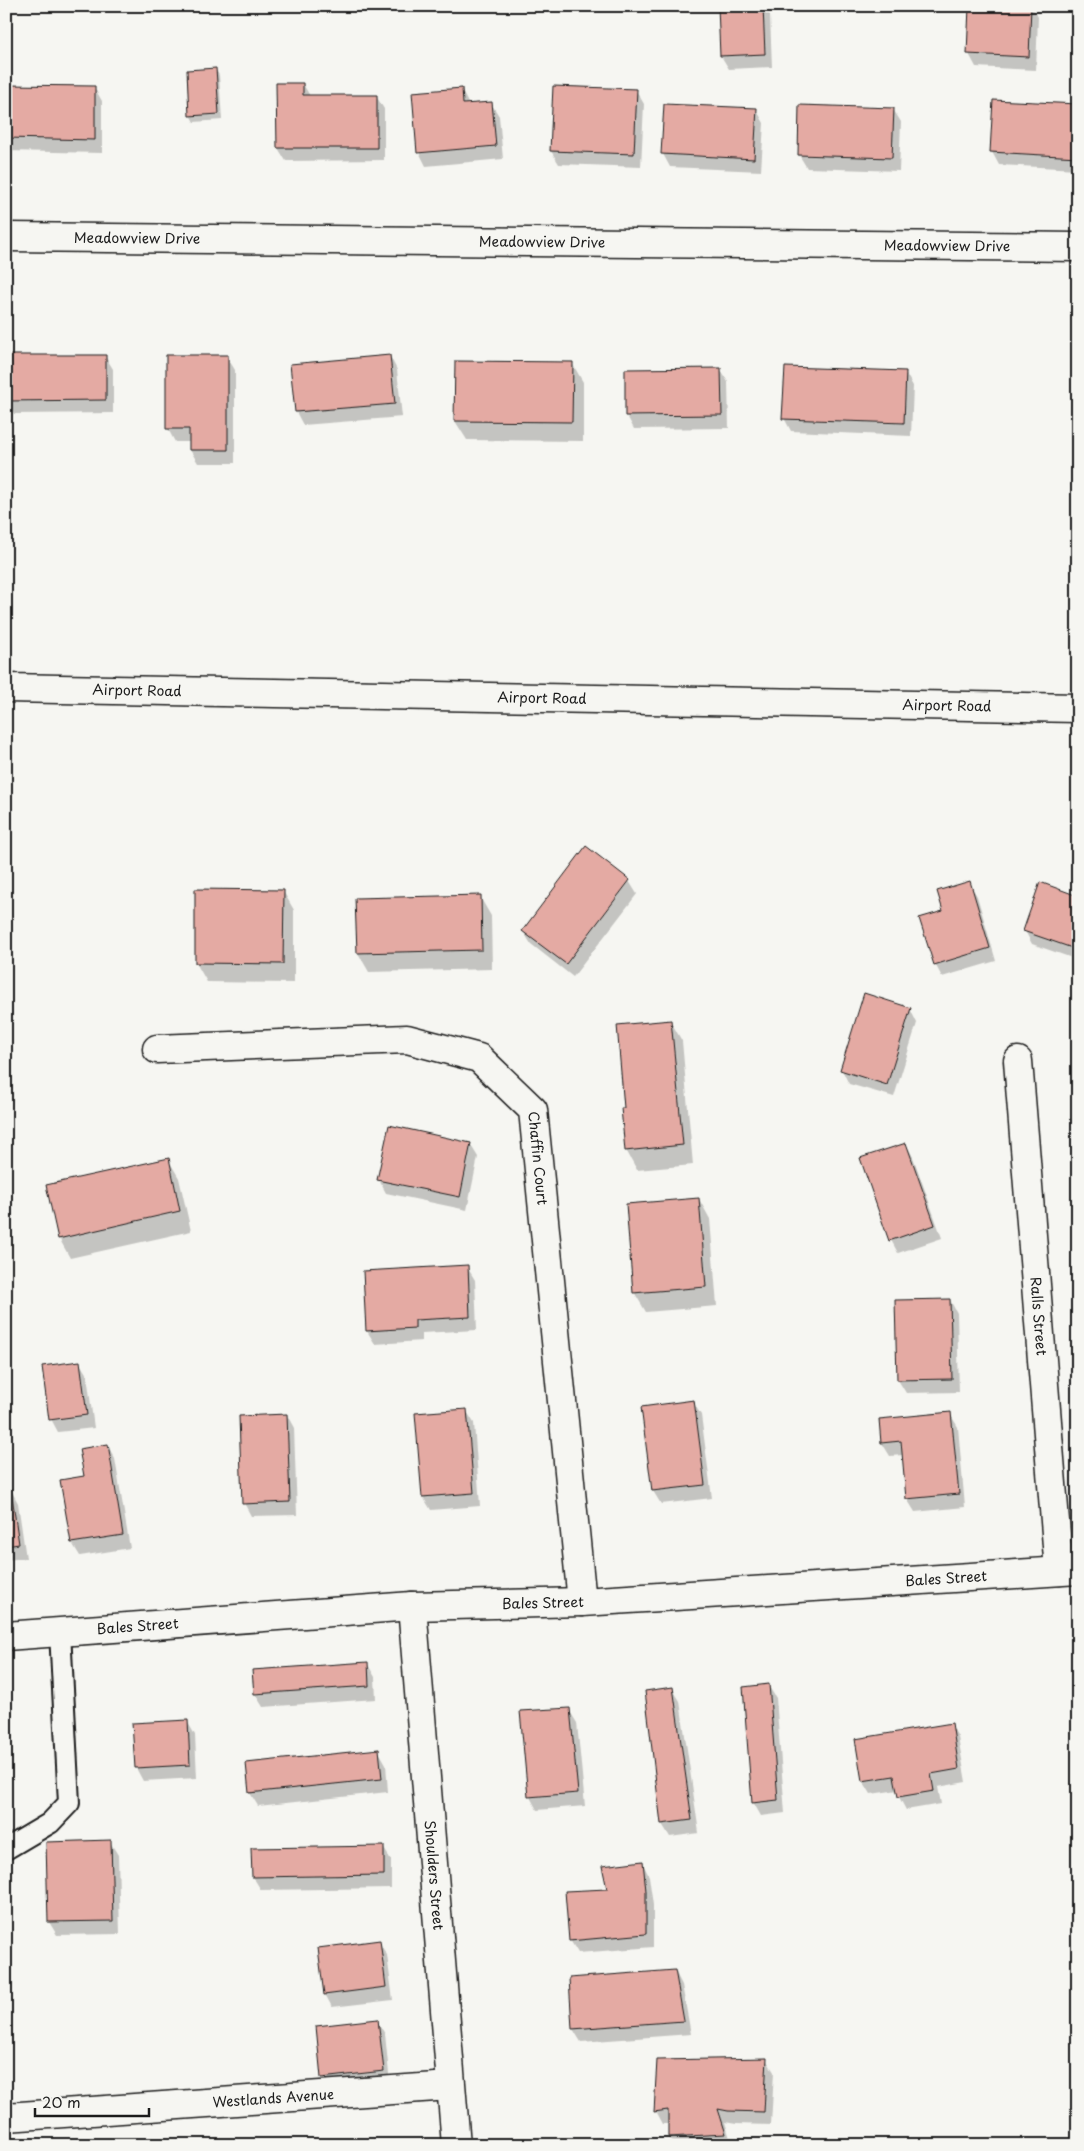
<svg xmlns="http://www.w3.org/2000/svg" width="1084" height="2151" font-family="'Playpen Sans',sans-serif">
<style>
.shadow{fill:#0003}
.building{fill:#e4aaa3;stroke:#1c1c1c}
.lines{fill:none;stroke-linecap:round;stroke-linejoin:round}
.service-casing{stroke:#1c1c1c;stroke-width:24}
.minor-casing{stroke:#1c1c1c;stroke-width:31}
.trunk-casing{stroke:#1c1c1c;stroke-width:31}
.service{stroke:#f6f6f2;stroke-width:20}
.minor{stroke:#f6f6f2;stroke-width:28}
.trunk{stroke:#f6f6f2;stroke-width:28}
.labels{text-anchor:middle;stroke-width:4;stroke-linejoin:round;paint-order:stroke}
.street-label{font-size:14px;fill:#1c1c1c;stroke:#f6f6f2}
</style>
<rect width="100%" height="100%" fill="#f6f6f2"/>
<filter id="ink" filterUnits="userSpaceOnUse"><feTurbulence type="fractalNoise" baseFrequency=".02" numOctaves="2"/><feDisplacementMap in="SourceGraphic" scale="10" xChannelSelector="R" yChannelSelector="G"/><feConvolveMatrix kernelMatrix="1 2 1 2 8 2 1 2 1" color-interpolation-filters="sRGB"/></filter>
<g filter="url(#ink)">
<path class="shadow" d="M 719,6 L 765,6 L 770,15 L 772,67 L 729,69 L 721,56 Z
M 971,6 L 1032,6 L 1038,17 L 1036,70 L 976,67 L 969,54 Z
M 215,69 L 219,75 L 222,120 L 194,122 L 190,115 Z
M 303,84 L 310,96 L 376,96 L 384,109 L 384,160 L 286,161 L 278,148 Z
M 6,86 L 94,87 L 102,101 L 102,153 L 6,151 Z
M 461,89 L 469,105 L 491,103 L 499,116 L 503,159 L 426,166 L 419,152 Z
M 636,90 L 644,104 L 641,167 L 559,164 L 551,151 Z
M 801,106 L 893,109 L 901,122 L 899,171 L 807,168 L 799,155 Z
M 1078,106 L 1078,169 L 999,165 L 992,152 Z
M 756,109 L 764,123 L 761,171 L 670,167 L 663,154 Z
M 105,356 L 113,369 L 113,413 L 14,414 L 7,400 Z
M 390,356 L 397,370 L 402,417 L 303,425 L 296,412 Z
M 227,357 L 235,370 L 235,463 L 198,463 L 190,450 L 191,442 L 175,442 L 168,429 Z
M 456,363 L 572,363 L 583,382 L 583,441 L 467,440 L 455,421 Z
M 720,369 L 728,382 L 729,428 L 634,429 L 627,416 Z
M 905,372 L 913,386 L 911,436 L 791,431 L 784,418 Z
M 629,881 L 637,894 L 573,977 L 531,944 L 523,931 Z
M 969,883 L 977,896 L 996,961 L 942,977 L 935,964 L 944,912 Z
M 196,891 L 283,891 L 294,910 L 294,983 L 207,982 L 196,963 Z
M 1078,892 L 1078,960 L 1032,944 L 1025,931 L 1076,896 Z
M 480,897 L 491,916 L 492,969 L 369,972 L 358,953 L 356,900 Z
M 910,1009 L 917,1023 L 894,1097 L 849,1084 L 842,1070 Z
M 671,1022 L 682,1041 L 693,1165 L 637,1170 L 626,1150 L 626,1109 Z
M 470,1144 L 478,1157 L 467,1210 L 386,1193 L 379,1180 Z
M 906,1144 L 913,1157 L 942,1238 L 898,1253 L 891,1240 Z
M 168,1159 L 179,1178 L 191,1231 L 70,1258 L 59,1238 Z
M 699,1199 L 710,1219 L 717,1306 L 646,1312 L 634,1292 Z
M 467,1267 L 475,1280 L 477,1330 L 422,1333 L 422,1341 L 375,1344 L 367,1331 Z
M 950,1300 L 957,1313 L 959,1392 L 906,1393 L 898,1380 Z
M 79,1362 L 87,1375 L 94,1428 L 58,1432 L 51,1419 Z
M 693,1402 L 701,1415 L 712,1498 L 661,1504 L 653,1491 Z
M 466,1410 L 474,1423 L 480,1506 L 431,1510 L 423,1497 L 416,1414 Z
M 950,1414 L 958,1427 L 965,1507 L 915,1512 L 907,1499 L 903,1455 L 890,1456 L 882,1443 Z
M 287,1415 L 294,1428 L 297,1515 L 251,1516 L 244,1503 Z
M 108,1446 L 115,1459 L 130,1548 L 80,1556 L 72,1543 L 85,1477 Z
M 11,1490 L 18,1503 L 26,1558 L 6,1560 L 6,1491 Z
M 367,1663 L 375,1677 L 376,1699 L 263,1707 L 255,1694 Z
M 768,1685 L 776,1698 L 785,1813 L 761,1816 L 753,1802 Z
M 672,1688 L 680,1701 L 699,1833 L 670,1837 L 662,1824 Z
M 569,1710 L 577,1723 L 585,1806 L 537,1810 L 530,1797 L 521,1712 Z
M 187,1721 L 195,1735 L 197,1778 L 143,1781 L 136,1768 Z
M 951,1724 L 958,1737 L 966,1782 L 938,1787 L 941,1804 L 906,1810 L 899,1797 L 898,1790 L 871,1794 L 863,1781 L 856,1740 Z
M 378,1750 L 386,1764 L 388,1792 L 258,1806 L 250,1793 Z
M 110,1842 L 118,1855 L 120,1934 L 57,1935 L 49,1922 L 47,1843 Z
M 383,1847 L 391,1860 L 391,1888 L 261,1890 L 253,1877 Z
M 642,1862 L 649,1876 L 653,1905 L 653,1947 L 578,1953 L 570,1940 L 608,1890 Z
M 379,1942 L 387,1955 L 393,2000 L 332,2007 L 325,1994 Z
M 675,1971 L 682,1985 L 691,2034 L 581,2042 L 573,2029 Z
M 377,2021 L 385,2034 L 390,2084 L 330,2091 L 322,2077 Z
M 766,2059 L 774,2072 L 771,2125 L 736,2124 L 725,2122 L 732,2145 L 674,2145 L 669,2137 L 669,2124 L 663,2124 L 656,2111 Z"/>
<path class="building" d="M 718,6 L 763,6 L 765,54 L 720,56 Z
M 969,6 L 1031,6 L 1029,57 L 967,54 Z
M 216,68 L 219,114 L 189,116 L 187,70 Z
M 276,83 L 303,83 L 303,95 L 377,95 L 377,148 L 277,148 Z
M 6,85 L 95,86 L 95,140 L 6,138 Z
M 553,86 L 637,89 L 634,154 L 550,151 Z
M 462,88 L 463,104 L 492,102 L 496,146 L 417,153 L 412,92 Z
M 993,100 L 1078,104 L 1078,157 L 990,152 Z
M 664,104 L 757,108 L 754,159 L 661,154 Z
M 799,105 L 894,108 L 892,158 L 798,155 Z
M 6,355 L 106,355 L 106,400 L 6,401 Z
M 166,355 L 228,355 L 228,450 L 189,450 L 189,429 L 166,429 Z
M 390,355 L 395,404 L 295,412 L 290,364 Z
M 455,361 L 573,362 L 572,422 L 454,421 Z
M 785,367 L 906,371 L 904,423 L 782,419 Z
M 721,368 L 722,415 L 625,416 L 625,369 Z
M 586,846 L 630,880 L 566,964 L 522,931 Z
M 970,881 L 990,948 L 934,965 L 919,918 L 943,911 L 937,891 Z
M 1040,882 L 1075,895 L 1078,888 L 1078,950 L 1023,931 Z
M 195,889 L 284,890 L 283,964 L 195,963 Z
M 481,895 L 482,950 L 357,953 L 355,898 Z
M 864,993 L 911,1008 L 887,1085 L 840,1070 Z
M 671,1020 L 683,1145 L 625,1151 L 621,1108 L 624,1108 L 617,1025 Z
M 389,1125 L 471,1143 L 460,1197 L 377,1180 Z
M 906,1143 L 935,1225 L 889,1241 L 860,1158 Z
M 169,1158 L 180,1211 L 58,1239 L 46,1185 Z
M 699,1198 L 706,1287 L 633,1293 L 626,1204 Z
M 468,1265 L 470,1317 L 415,1320 L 415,1328 L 366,1331 L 363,1271 Z
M 950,1299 L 952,1379 L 897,1380 L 895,1300 Z
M 80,1361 L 87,1415 L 49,1420 L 42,1366 Z
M 694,1400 L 705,1485 L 652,1491 L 641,1407 Z
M 467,1409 L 474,1493 L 422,1497 L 415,1413 Z
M 951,1412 L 959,1494 L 906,1499 L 901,1441 L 881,1443 L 879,1419 Z
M 287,1414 L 290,1502 L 242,1504 L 239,1416 Z
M 108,1444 L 123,1535 L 71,1543 L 60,1480 L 84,1476 L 79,1449 Z
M 6,1489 L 11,1489 L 19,1544 L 6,1546 Z
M 368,1662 L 369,1686 L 254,1694 L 252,1670 Z
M 769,1684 L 778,1800 L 752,1803 L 743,1687 Z
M 673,1687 L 692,1820 L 661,1824 L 645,1691 Z
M 570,1708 L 578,1793 L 528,1797 L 520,1711 Z
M 188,1720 L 190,1765 L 135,1768 L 132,1723 Z
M 952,1723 L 959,1769 L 931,1774 L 934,1791 L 898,1797 L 894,1776 L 862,1781 L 855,1739 Z
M 379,1749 L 382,1779 L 249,1793 L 246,1763 Z
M 111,1840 L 113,1921 L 48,1922 L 46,1842 Z
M 384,1846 L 384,1875 L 252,1877 L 251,1848 Z
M 643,1861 L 646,1891 L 646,1934 L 569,1941 L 565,1891 L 607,1889 L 602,1866 Z
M 380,1940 L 386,1987 L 324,1995 L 318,1948 Z
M 675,1970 L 684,2021 L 572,2029 L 569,1978 Z
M 378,2019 L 384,2071 L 321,2078 L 316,2026 Z
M 767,2058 L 764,2112 L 728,2111 L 718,2109 L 726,2134 L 668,2137 L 668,2110 L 654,2112 L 657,2060 Z"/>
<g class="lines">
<g class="service-casing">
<path id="service" d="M 6,1849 L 50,1823 L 69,1803 L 60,1632"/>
</g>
<g class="minor-casing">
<g id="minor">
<path id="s1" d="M 6,237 L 1078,247"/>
<path id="s2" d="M 157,1049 L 407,1039 L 479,1058 L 533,1110 L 582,1602"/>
<path id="s3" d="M 1018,1061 L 1059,1571"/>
<path id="s4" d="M 412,1606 L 456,2145"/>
<path id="s5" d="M 6,1636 L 412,1606 L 582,1602 L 1078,1570"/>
<path id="s6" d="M 6,2117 L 450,2086"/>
</g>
</g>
<g class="trunk-casing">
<g id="trunk">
<path id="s7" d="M 6,688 L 1078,708"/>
</g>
</g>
<use href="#service" class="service"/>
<use href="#minor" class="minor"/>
<use href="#trunk" class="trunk"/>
</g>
</g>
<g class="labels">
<g class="street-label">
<text dy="5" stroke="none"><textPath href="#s1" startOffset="131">Meadowview Drive</textPath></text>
<text dy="5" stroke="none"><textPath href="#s1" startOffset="536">Meadowview Drive</textPath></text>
<text dy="5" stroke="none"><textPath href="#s1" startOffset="941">Meadowview Drive</textPath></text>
<text dy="5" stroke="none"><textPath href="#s7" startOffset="131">Airport Road</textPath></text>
<text dy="5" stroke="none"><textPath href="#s7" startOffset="536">Airport Road</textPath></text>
<text dy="5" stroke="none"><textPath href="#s7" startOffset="941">Airport Road</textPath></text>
<text dy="5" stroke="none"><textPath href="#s2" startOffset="448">Chaffin Court</textPath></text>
<text dy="5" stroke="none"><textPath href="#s3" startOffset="256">Ralls Street</textPath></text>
<text dy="5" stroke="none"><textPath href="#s5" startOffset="942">Bales Street</textPath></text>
<text dy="5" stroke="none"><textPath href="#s5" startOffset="538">Bales Street</textPath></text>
<text dy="5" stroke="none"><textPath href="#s5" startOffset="132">Bales Street</textPath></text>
<text dy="5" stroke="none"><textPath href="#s4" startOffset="270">Shoulders Street</textPath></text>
<text dy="5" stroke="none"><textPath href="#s6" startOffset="268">Westlands Avenue</textPath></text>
</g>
</g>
<rect width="1084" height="2151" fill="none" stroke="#f6f6f2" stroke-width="25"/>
<rect x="12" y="12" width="1059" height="2126" fill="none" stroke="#1c1c1c" stroke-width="2" filter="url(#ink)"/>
<path d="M35 2108v8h114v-8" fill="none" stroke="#1c1c1c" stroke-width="2.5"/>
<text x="42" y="2108" font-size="15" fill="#1c1c1c" stroke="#f6f6f2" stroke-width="4" paint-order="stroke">20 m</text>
</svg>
